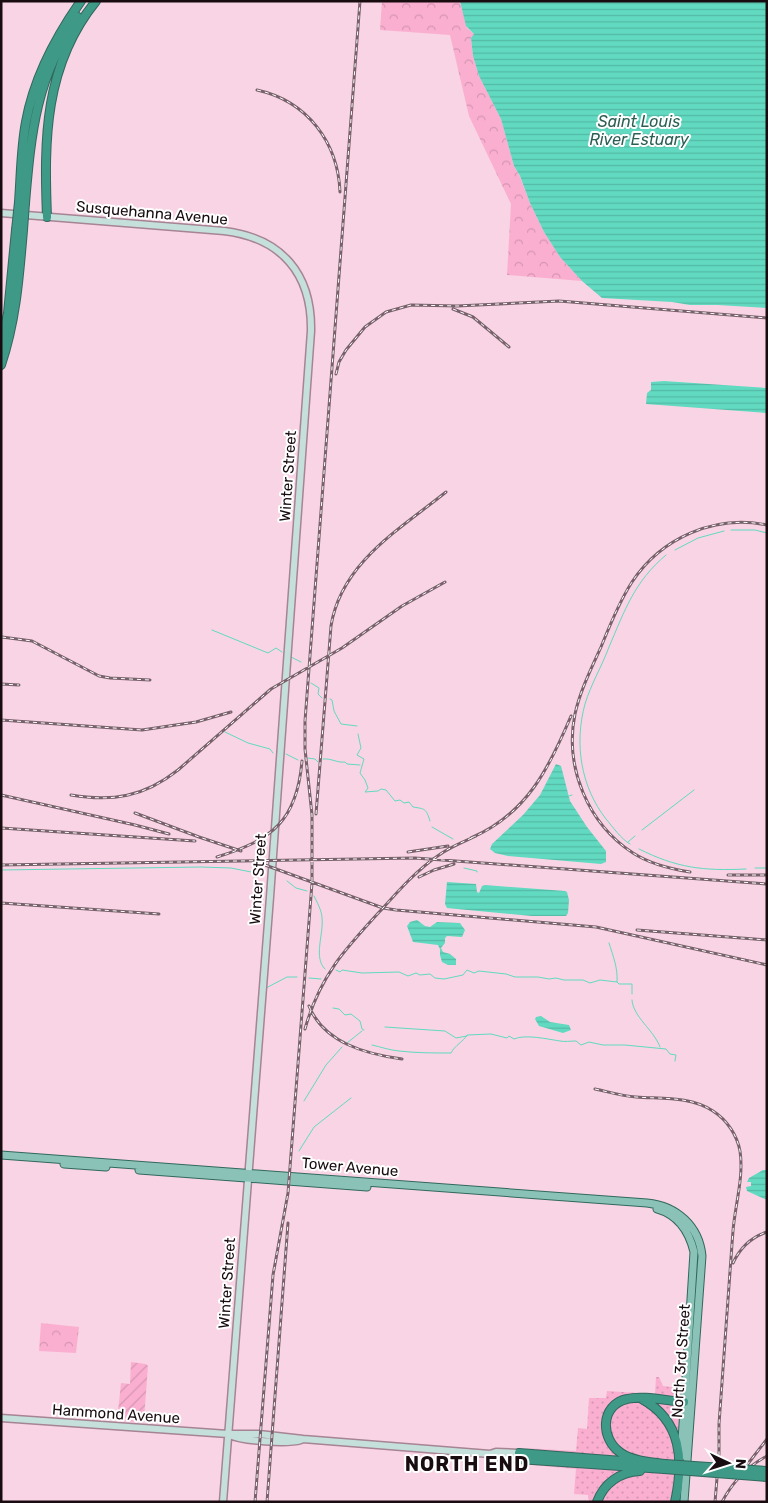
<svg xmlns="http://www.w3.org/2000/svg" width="768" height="1503" font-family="Rubik,sans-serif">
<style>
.grass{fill:url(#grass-dots)}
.park{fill:url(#park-crowns)}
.garden{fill:url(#garden-furrows)}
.water{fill:url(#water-rules)}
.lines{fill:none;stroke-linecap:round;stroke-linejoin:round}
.stream{stroke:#61dac1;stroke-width:1}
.secondary-casing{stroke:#a68493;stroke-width:9}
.primary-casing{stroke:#31685e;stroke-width:9}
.highway-casing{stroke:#31685e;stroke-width:10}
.secondary{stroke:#c5e0db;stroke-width:6}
.primary{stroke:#8bc2b7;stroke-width:7}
.highway{stroke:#3e9987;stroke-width:8}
.rail-casing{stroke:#78616b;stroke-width:3}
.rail{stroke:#fff;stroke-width:1;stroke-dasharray:4;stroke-linecap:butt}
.highway-bridge-casing{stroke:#31685e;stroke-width:10;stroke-linecap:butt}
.highway-bridge{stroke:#3e9987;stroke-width:8}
.labels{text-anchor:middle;stroke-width:4;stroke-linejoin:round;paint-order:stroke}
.street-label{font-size:15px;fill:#180c11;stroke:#fff}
.water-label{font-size:16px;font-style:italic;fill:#2c5f54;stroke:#fff}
.district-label{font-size:20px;font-weight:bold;letter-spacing:1px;fill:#180c11;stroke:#fff}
</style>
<defs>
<pattern id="grass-dots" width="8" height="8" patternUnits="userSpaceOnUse" patternTransform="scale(1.25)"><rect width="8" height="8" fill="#faafd1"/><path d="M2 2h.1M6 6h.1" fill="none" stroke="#d695b2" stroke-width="1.8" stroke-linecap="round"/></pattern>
<pattern id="park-crowns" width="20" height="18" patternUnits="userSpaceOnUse" patternTransform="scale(1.25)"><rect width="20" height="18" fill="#faafd1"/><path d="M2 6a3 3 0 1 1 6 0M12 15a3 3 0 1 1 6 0" fill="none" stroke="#d695b2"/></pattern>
<pattern id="garden-furrows" width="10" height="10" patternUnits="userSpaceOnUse" patternTransform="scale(1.25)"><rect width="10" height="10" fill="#faafd1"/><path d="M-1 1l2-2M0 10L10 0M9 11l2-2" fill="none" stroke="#d695b2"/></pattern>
<pattern id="water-rules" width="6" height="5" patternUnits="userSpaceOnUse" patternTransform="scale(1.25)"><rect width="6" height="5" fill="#61dac1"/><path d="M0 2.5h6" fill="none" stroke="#54baa5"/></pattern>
</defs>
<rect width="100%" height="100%" fill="#f9d4e4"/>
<path class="grass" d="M 656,1377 L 659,1377 L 663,1386 L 681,1388 L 679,1399 L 616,1402 L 604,1433 L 629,1460 L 582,1456 L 524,1448 L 576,1451 L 578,1428 L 587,1429 L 589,1398 L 606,1398 L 607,1391 L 655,1394 Z
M 627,1401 L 640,1401 L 645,1404 L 668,1425 L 676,1455 L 672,1502 L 600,1502 C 613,1473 636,1472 664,1472 L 616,1445 L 608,1428 L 613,1410 Z
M 648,1401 L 679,1406 L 679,1443 L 676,1434 Z
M 524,1462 L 638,1468 L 624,1472 L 595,1502 L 589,1502 L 588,1495 L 574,1494 L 576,1469 L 522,1464 Z"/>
<path class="park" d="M 382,1 L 460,1 L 467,28 L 475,35 L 471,38 L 473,56 L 479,76 L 501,119 L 514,166 L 520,177 L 530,203 L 544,232 L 560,257 L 582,281 L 507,275 L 511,204 L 469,116 L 450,35 L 380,30 Z
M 41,1323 L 79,1327 L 76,1353 L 39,1351 Z"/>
<path class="garden" d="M 131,1362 L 146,1364 L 148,1366 L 144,1419 L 141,1422 L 117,1421 L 121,1383 L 130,1384 Z"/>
<path class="water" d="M 460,1 L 767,1 L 767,308 L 717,305 L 690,305 L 672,302 L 602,298 L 582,281 L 560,257 L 544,232 L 530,203 L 520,176 L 514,166 L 501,119 L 479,76 L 473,56 L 471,38 L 474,34 L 466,26 Z
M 664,381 L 767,388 L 767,413 L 646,404 L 647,393 L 651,390 L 651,382 Z
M 556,764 L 561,766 L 570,801 L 587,827 L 606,851 L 606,862 L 601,864 L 508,856 L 495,853 L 490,849 L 492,844 L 523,815 L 540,795 Z
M 447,882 L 476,884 L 477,892 L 479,893 L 482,886 L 485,885 L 565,891 L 567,892 L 569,900 L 568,913 L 566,916 L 532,916 L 447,908 L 445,904 Z
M 417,920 L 425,926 L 430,927 L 437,922 L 460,923 L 465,930 L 462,937 L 447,936 L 445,938 L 445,943 L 441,948 L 443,952 L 450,954 L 456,959 L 456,965 L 448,965 L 442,962 L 440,955 L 440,949 L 438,945 L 413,942 L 407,926 L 410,922 Z
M 541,1016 L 550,1022 L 569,1025 L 571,1030 L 563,1033 L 539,1026 L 535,1019 L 536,1017 Z
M 763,1170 L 767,1170 L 767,1200 L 747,1191 L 746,1187 L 751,1186 L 751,1182 L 747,1182 L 749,1178 Z"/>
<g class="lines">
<path class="stream" d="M 731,530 L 755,530 L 767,533
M 675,550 L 698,538 L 724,531
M 212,630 L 268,653 L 276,648 L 282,652
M 291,657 L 301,662
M 311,683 L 319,688 L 318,694 L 322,698
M 330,699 L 332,700 L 334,711 L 341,724 L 357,726
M 225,732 L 248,743 L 270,749 L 273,753
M 358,734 L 361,748 L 357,755 L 364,759 L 360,773 L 365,780 L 368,788 L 365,792 L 378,791 L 381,789 L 386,790 L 395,801 L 400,800 L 404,803 L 409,802 L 413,807 C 425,809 426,808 430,821
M 286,754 L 298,760
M 308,758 L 315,759 L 318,762
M 323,759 C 331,758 337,763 345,762 L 347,764 L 360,765
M 569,796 L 572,795
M 432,827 L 453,839
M 642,830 L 694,790
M 628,842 L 635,836
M 630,844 C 621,839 613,827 606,819 C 581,787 574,744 585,704 C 591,684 602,666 609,647 C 625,610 634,582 666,555
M 639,849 C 677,868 703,871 746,869
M 464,868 L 477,871 L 477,872
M 755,868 L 767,868
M 1,870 L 201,867 L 231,868 L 256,873
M 287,881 L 296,888 L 307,891
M 314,896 C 317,902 322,911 322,918 C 324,933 313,958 325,969
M 609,943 C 613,956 618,968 617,982 L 619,984 L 632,984 L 632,994
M 336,970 L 340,972 L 342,970 L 362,973 L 399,972 L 408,976 L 416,973 L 420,975 L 430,974 L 435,978 L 444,979 L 463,975 L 467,970 L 474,973 L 479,971 L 506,974 L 515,977 L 538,977 L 549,979 L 556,978 L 564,980 L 583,980 L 590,983 L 600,980 L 617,982
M 309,978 L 321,979
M 266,988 L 287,977 L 297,977
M 632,1000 C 633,1017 654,1030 660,1047
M 333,1008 L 339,1009 L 345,1015 L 351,1014 L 360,1021 L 362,1029 L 364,1030
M 385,1027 L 445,1031 L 456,1038 L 467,1036
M 347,1043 L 362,1031
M 372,1045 C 381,1047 389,1050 399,1051 C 416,1053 434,1053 451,1053 C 455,1045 463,1042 467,1035 L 491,1034 L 507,1038 L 509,1036 L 514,1039 C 525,1034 547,1039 560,1041 C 565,1042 570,1041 576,1041 L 581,1045 L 589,1042 L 603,1045 L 625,1045 L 666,1049 L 670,1054 L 676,1055 L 675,1061
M 304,1101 L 326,1065 L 342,1047
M 299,1151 L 314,1127 L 351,1098"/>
<g class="secondary-casing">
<path id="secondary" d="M 1,213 L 224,231 C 282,238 312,274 311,331 L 270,897 L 223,1502
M 1,1418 L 228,1434 L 259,1434 L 303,1439 L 490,1454 L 496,1452 L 519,1453
M 230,1435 C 242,1441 287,1444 301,1440
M 490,1454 L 495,1457 L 518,1459"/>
</g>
<g class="primary-casing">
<path id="primary" d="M 1,1155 L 647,1203 C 677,1206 699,1226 702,1256 L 684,1502
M 64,1164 L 106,1167
M 139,1170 L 367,1187
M 657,1209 C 678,1215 689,1231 694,1252 L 681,1456"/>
</g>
<g class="highway-casing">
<path id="highway" d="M 19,202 C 21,175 21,148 26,122 C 34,77 55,38 81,1
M 25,203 C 31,132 36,77 78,17
M 47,217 C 44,140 44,65 96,1
M 1,345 L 8,313 L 16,230
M 1,365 C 16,320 19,277 23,230
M 642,1399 C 682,1421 684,1461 675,1502
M 519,1453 L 635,1462
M 518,1459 L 664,1469
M 665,1464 C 650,1462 633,1461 621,1453 C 600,1439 600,1405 627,1399 C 642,1395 668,1401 684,1402
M 597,1502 C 604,1483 620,1472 640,1471"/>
</g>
<use href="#secondary" class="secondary"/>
<use href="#primary" class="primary"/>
<use href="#highway" class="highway"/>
<g class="rail-casing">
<path id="rail" d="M 257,90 C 307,101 338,142 340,192
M 453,309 L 473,317 L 509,347
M 336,374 L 339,362 L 346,350 L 365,327 L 386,312 L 411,305 L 457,306 L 559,301 L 767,318
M 2,637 L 32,641 L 99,676 L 110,678 L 150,680
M 1,684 L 19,685
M 1,720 L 142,730 L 196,722 L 231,712
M 1,795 L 135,825 L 169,834
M 71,795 C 112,802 144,797 178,770 L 271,689 L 342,648 L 402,606 L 445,582
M 135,813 L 199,837 L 241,851
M 316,814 L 331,626 C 341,563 400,529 446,492
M 1,828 L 195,841
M 471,838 C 527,814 549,768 571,716
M 408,852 L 448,846
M 217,857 C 272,840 297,821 302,761
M 1,865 L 415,858 L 767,884
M 265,865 L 383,908 L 396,910 L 596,927 L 767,965
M 690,872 C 671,869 650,864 633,853 C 588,824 564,767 575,714 C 580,691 591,669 601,647 C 610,625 619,602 632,582 C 661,538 715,514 767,525
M 728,875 L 767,875
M 419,877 L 434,870 L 454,864
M 1,903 L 159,914
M 637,930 L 767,940
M 309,1006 C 324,1043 366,1054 402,1059
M 305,1029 C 320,975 346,948 383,908 C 400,889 417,870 439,855 C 450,847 463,842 476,836
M 595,1089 C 609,1092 622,1096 636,1097 C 662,1099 690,1096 713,1111 C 727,1120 737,1135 740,1151 C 744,1177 735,1205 733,1231 C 728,1295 724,1359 719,1424 L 719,1454 L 715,1502
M 733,1263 C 740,1248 751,1237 767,1232
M 747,1465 L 767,1439
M 255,1502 L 273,1275 L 288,1193 L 312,883 L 312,815 L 305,749 L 305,721 L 360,1
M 267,1502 L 288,1223
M 722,1502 C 732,1483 748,1466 767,1456"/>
</g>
<use href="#rail" class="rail"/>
<g class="highway-bridge-casing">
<path id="highway-bridge" d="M 16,230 L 19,202
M 23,230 L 25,203
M 665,1464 L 767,1471
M 664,1469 L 767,1477"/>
</g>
<use href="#highway-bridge" class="highway-bridge"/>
</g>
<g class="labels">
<g class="street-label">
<text transform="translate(152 213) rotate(5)" y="5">Susquehanna Avenue</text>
<text transform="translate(288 476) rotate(-86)" y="5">Winter Street</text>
<text transform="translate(258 879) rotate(-86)" y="5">Winter Street</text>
<text transform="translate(350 1167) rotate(5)" y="5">Tower Avenue</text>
<text transform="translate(227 1283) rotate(-86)" y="5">Winter Street</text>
<text transform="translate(681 1361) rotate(-86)" y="5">North 3rd Street</text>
<text transform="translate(116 1414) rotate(4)" y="5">Hammond Avenue</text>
</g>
<g class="water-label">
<text x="639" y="127">Saint Louis<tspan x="639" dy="18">River Estuary</tspan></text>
</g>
<g class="district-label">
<text x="467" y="1471">NORTH END</text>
</g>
</g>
<rect width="768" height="1503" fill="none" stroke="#180c11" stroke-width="5"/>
<g transform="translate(728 1463) rotate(94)" stroke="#ffffff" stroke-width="4" paint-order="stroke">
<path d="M0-4L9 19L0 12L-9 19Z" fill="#180c11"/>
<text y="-8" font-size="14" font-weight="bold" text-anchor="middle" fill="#180c11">N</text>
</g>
</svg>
